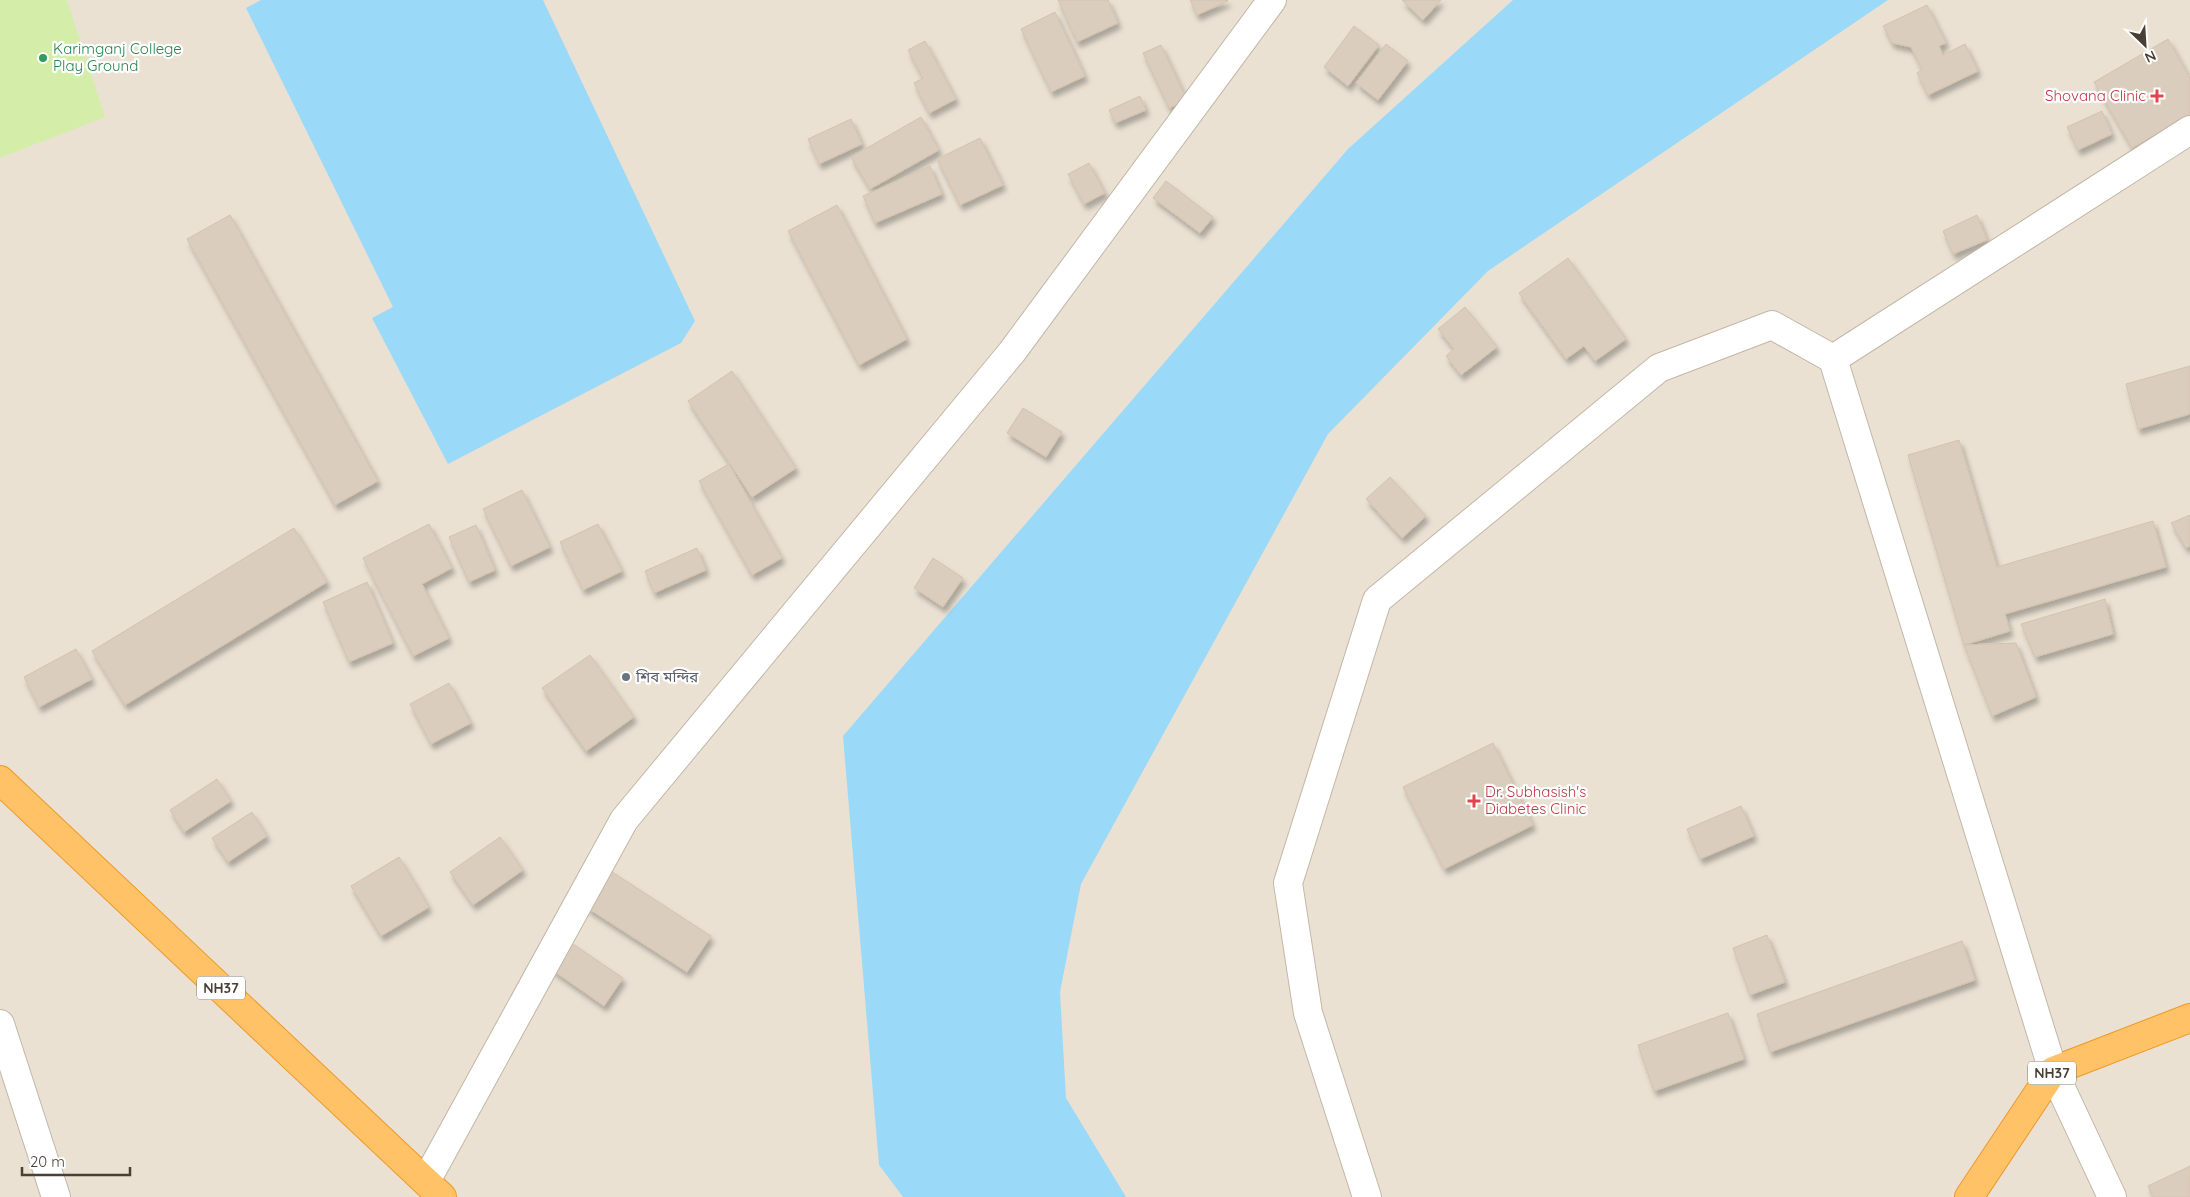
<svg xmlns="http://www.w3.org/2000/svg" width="2190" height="1197" font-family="Quicksand,'Noto Sans Bengali',sans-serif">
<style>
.residential{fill:#eae1d3}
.green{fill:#d4eeaa}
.water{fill:#9bd9f9}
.building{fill:#dbcdbd;stroke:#d4c2ac;filter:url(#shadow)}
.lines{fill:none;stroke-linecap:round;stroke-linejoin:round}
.minor-casing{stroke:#c2b7a7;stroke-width:30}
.highway-casing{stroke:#ef9826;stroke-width:30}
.minor{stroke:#fff;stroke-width:28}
.highway{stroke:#ffc267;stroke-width:28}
.leisure-dot{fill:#2e9e5b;stroke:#fff;stroke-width:2}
.health-dot{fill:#e0444e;stroke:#fff;stroke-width:2}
.worship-dot{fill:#6b7280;stroke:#fff;stroke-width:2}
.labels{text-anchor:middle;stroke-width:4.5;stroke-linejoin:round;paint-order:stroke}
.shield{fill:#fff;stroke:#807971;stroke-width:1}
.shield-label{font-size:14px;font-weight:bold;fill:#493f34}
.leisure-label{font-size:15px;fill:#27864d;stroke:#fff;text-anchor:start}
.health-label{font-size:15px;fill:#be3a42;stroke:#fff;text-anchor:end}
.worship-label{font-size:15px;fill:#5b616d;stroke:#fff;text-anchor:start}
</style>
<defs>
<filter id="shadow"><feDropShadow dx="3" dy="5.5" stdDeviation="2.5" flood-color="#0004"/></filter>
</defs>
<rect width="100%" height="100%" fill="#f5efe6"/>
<path class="residential" d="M 0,0 L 2190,0 L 2190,1197 L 0,1197 Z"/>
<path class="green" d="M 0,0 L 67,0 L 105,117 L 0,158 Z"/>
<path class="water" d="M 261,0 L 543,0 L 695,321 L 681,343 L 448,464 L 372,318 L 393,307 L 246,8 Z
M 1513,0 L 1888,0 L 1488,271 L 1328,434 L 1081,884 L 1060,992 L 1066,1098 L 1126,1197 L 903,1197 L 879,1165 L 843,736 L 1348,149 Z"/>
<path class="building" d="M 1058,0 L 1108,0 L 1118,23 L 1077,42 Z
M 1190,0 L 1227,0 L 1228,1 L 1197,15 Z
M 1402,0 L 1441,0 L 1423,20 Z
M 1927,5 L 1946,43 L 1939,46 L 1943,55 L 1965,44 L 1978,71 L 1928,95 L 1917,73 L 1922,70 L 1911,47 L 1892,43 L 1883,26 Z
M 1055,12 L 1085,76 L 1051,92 L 1021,29 Z
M 1354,26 L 1379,45 L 1348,86 L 1324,67 Z
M 2168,39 L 2190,78 L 2190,115 L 2132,148 L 2094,82 Z
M 925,41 L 956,99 L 929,113 L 914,83 L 923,78 L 908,50 Z
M 1386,44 L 1408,61 L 1378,100 L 1356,83 Z
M 1161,45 L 1187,100 L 1169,108 L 1143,53 Z
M 1140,96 L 1146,110 L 1115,123 L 1109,110 Z
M 2102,111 L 2112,134 L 2078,150 L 2067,127 Z
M 921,117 L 939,150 L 870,189 L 851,157 Z
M 851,119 L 862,144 L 819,164 L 808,139 Z
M 980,138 L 1003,185 L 960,205 L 937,159 Z
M 1089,163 L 1105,193 L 1084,204 L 1068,174 Z
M 930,166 L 942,194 L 875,223 L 863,196 Z
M 1166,181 L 1213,217 L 1200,233 L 1153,198 Z
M 837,205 L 907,339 L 859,365 L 788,231 Z
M 230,215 L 378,481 L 335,505 L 187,239 Z
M 1977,215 L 1987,240 L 1953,254 L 1943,231 Z
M 1568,258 L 1626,339 L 1595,361 L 1584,346 L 1566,359 L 1519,293 Z
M 1465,307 L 1497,347 L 1461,375 L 1446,356 L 1454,349 L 1438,329 Z
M 2190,366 L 2190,414 L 2138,429 L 2126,384 Z
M 732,371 L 796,468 L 752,497 L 688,401 Z
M 1023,408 L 1062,432 L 1046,457 L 1007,433 Z
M 1959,440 L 1997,567 L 2153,521 L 2166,567 L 2005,614 L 2010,631 L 1964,645 L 1908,455 Z
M 729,464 L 782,558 L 752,575 L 699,481 Z
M 1390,477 L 1426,516 L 1402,538 L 1366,499 Z
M 522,490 L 550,547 L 511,566 L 483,509 Z
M 2190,515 L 2190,546 L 2186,548 L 2171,523 Z
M 429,524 L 452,568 L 422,584 L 449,638 L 413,656 L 363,558 Z
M 598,524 L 622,571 L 583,590 L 560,542 Z
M 476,525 L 495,570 L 469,582 L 449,537 Z
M 294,528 L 327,582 L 125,705 L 92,651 Z
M 697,548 L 706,570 L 654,593 L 645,571 Z
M 933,558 L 963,578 L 943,607 L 914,588 Z
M 367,582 L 393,643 L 349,662 L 323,602 Z
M 2105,599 L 2113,634 L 2035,657 L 2021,624 Z
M 2016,643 L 2036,697 L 1992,716 L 1964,645 Z
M 76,649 L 92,679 L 39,707 L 24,677 Z
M 590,655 L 634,717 L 586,751 L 542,688 Z
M 449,683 L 471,723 L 431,744 L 410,704 Z
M 1493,743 L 1533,825 L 1444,869 L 1403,787 Z
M 217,779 L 231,801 L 184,832 L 170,810 Z
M 1741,806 L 1754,836 L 1700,859 L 1687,829 Z
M 252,812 L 267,836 L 228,862 L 212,838 Z
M 500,837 L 523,870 L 473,905 L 450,872 Z
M 399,857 L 429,907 L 381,936 L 351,886 Z
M 609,870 L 711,936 L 687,972 L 586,907 Z
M 1767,935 L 1785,982 L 1750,995 L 1733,948 Z
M 1962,941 L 1975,980 L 1770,1052 L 1757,1014 Z
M 570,942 L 623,978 L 604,1006 L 551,969 Z
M 1728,1013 L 1744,1059 L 1654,1091 L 1638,1045 Z
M 2190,1166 L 2190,1197 L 2153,1197 L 2148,1186 Z"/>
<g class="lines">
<g class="minor-casing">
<path id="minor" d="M 1833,359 L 2053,1071 L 2112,1197
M 0,1024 L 56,1197
M 426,1181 L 624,820 L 1012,352 L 1272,0
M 1367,1197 L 1308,1013 L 1288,883 L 1377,600 L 1659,368 L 1772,325 L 1833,359 L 2190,130"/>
</g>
<g class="highway-casing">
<path id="highway" d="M 0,780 L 442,1197
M 1969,1197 L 2053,1071 L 2190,1018"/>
</g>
<use href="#minor" class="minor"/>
<use href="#highway" class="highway"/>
</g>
<circle class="leisure-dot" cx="43" cy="58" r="5"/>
<g class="health-dot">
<path d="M2154.5 88.5h5v5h5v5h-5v5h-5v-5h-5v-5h5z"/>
<path d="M1471.5 793.5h5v5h5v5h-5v5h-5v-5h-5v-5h5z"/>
</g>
<circle class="worship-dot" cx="626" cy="677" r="5"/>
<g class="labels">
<g class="shield">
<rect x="197" y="976.5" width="48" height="23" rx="4"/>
<rect x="2028" y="1061.5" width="48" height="23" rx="4"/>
</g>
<g class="shield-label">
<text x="221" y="993">NH37</text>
<text x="2052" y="1078">NH37</text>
</g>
<g class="leisure-label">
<text x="53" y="54">Karimganj College<tspan x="53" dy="17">Play Ground</tspan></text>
</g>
<g class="health-label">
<text x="2146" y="101">Shovana Clinic</text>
<text x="1485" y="797" text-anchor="start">Dr. Subhasish's<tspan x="1485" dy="17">Diabetes Clinic</tspan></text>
</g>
<g class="worship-label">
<text x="636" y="682">শিব মন্দির</text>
</g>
</g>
<g transform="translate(2145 45) rotate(155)" stroke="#ffffff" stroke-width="4" paint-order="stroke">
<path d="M0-4L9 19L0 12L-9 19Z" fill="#493f34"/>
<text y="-8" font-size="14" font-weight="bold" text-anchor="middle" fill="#493f34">N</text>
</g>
<path d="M22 1167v8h108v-8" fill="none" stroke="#493f34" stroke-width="2.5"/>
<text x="30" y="1167" font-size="15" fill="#493f34" stroke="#ffffff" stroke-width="4" paint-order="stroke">20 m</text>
</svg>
